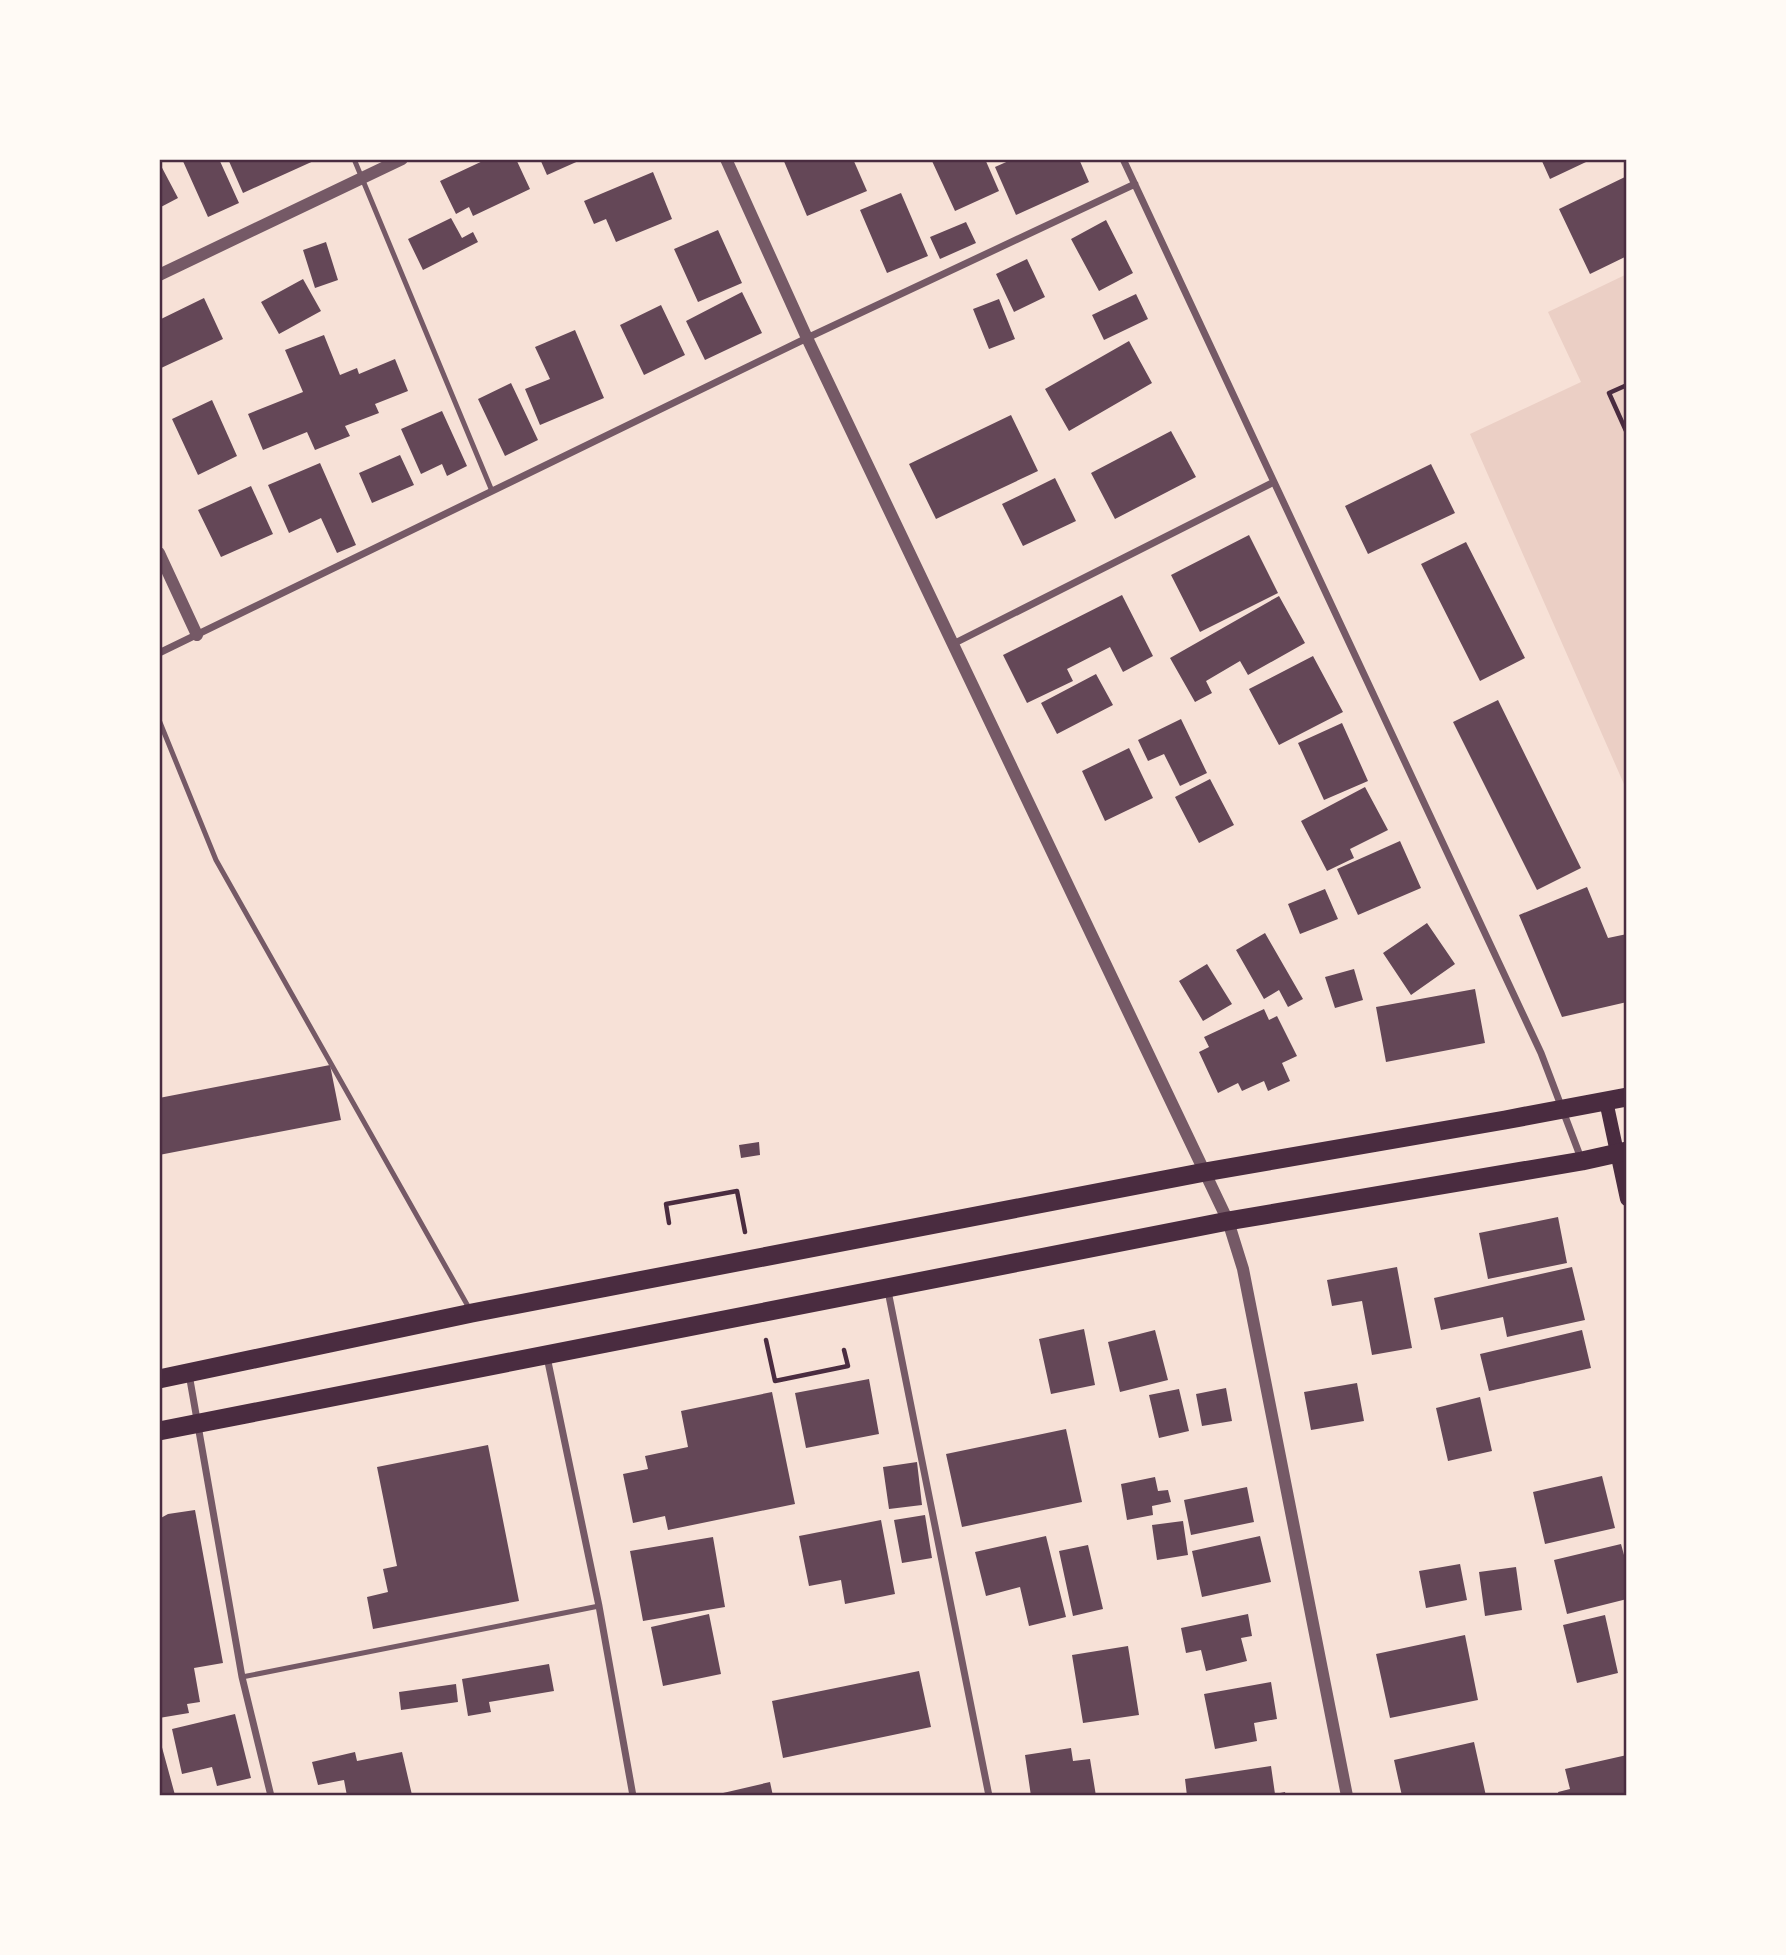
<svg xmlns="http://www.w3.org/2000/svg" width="1786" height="1955" font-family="Cabin,sans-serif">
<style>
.green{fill:#ebcfc5}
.building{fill:#644757}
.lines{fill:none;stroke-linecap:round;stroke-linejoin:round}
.path{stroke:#4a2c40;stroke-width:4.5}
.service{stroke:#755966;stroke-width:5}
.minor{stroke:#755966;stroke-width:7}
.tertiary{stroke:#755966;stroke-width:12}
.secondary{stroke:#4a2c40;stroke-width:14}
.trunk{stroke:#4a2c40;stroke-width:19}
.neatline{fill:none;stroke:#4a2c40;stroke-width:2.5}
</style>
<rect width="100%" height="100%" fill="#f7e1d7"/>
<path class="green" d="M 1627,274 L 1627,791 L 1470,434 L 1581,382 L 1548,312 Z"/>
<path class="building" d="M 182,159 L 219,159 L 239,203 L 208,217 Z
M 228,159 L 318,159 L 243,193 Z
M 487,159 L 516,159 L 530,189 L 473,216 L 469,207 L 456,214 L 440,181 Z
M 540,159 L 583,159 L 547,175 Z
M 783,159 L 853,159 L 867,191 L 807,216 Z
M 937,159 L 985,159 L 999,191 L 955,211 L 932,161 Z
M 1013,159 L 1079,159 L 1089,182 L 1016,215 L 995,167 Z
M 1541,159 L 1585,159 L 1586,162 L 1550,179 Z
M 159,162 L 178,198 L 159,208 Z
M 653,172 L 672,219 L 616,242 L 606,219 L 594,224 L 584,201 Z
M 1627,176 L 1627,256 L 1590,274 L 1559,209 Z
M 901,193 L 928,256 L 887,273 L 860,210 Z
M 451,218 L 462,238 L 473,232 L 478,242 L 423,270 L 408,239 Z
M 1106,220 L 1133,273 L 1099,291 L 1071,239 Z
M 966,222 L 976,243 L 940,259 L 930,237 Z
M 718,230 L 742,283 L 698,302 L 674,249 Z
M 326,242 L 338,280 L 315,288 L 303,250 Z
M 1027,259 L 1045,297 L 1014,312 L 996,274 Z
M 303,279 L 321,311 L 279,334 L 261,302 Z
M 742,292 L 762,333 L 705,360 L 686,321 Z
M 1136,294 L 1148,319 L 1104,340 L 1092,315 Z
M 204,298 L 223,339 L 159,369 L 159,320 Z
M 999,299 L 1015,339 L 989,349 L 973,309 Z
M 661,305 L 685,355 L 644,375 L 620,325 Z
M 575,330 L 604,398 L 540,425 L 525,389 L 550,379 L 535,347 Z
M 324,335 L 340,375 L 357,368 L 359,374 L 395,359 L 408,391 L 375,404 L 379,413 L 345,426 L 350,436 L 315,450 L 307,432 L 263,450 L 248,414 L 303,392 L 285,350 Z
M 1129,341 L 1152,383 L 1069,431 L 1045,389 Z
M 511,383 L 538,440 L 505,456 L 478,399 Z
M 212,400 L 237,456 L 198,475 L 172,419 Z
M 442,411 L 467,466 L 447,476 L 442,464 L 421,474 L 401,429 Z
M 1011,415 L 1038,471 L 936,519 L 909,464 Z
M 1171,431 L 1196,477 L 1115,519 L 1091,473 Z
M 400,455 L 414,485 L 372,503 L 359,473 Z
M 320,463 L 356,545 L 337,553 L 321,518 L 289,533 L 268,485 Z
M 1431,464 L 1455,513 L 1368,554 L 1345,506 Z
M 1055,478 L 1076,521 L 1023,546 L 1002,504 Z
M 251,486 L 273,534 L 221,557 L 198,510 Z
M 1249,535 L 1278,593 L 1200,632 L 1171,575 Z
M 1466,542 L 1525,658 L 1480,681 L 1421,564 Z
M 1122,595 L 1153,656 L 1123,672 L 1110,647 L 1067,669 L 1073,681 L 1027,703 L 1003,655 Z
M 1279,596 L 1305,643 L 1248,675 L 1240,661 L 1206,681 L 1212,693 L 1195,702 L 1170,658 Z
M 1313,656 L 1343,712 L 1279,745 L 1249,689 Z
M 1096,674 L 1113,705 L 1057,734 L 1041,703 Z
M 1498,700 L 1581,868 L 1537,890 L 1453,722 Z
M 1181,719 L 1207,773 L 1180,786 L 1164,754 L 1148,761 L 1138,740 Z
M 1342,723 L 1368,781 L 1324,800 L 1298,743 Z
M 1129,748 L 1153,798 L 1105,821 L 1082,771 Z
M 1210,779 L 1234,825 L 1199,843 L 1175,797 Z
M 1365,787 L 1388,830 L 1350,849 L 1354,858 L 1327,871 L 1301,821 Z
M 1400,841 L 1421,888 L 1358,915 L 1337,869 Z
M 1587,887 L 1608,938 L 1627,934 L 1627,1002 L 1562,1017 L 1519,915 Z
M 1325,889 L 1338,919 L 1300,934 L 1288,904 Z
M 1427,923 L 1455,964 L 1411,995 L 1383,953 Z
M 1265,933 L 1303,999 L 1288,1007 L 1279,990 L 1264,999 L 1236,950 Z
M 1207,964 L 1232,1004 L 1203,1021 L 1179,981 Z
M 1354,969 L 1363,1000 L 1335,1008 L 1325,977 Z
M 1475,989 L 1485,1043 L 1386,1062 L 1376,1007 Z
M 1264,1009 L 1269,1020 L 1277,1016 L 1297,1056 L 1282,1063 L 1290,1081 L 1268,1091 L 1264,1081 L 1242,1091 L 1238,1083 L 1218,1093 L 1199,1052 L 1209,1047 L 1204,1037 Z
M 330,1065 L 341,1120 L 159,1155 L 159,1098 Z
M 759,1142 L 760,1155 L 741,1158 L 739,1145 Z
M 1558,1217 L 1567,1263 L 1488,1279 L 1479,1233 Z
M 1397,1267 L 1412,1348 L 1372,1355 L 1362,1301 L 1332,1306 L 1327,1280 Z
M 1572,1267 L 1585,1320 L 1507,1337 L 1503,1317 L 1441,1330 L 1434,1298 Z
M 1084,1329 L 1095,1385 L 1051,1394 L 1039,1339 Z
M 1155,1330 L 1168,1380 L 1120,1392 L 1108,1342 Z
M 1582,1330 L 1591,1368 L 1489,1391 L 1480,1354 Z
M 869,1379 L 879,1434 L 806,1448 L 795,1393 Z
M 1357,1383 L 1364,1421 L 1311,1430 L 1304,1392 Z
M 1226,1388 L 1232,1421 L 1202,1426 L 1196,1394 Z
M 1179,1389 L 1189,1431 L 1159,1438 L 1149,1395 Z
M 772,1392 L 795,1504 L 668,1530 L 665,1516 L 633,1523 L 623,1474 L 648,1469 L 645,1456 L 688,1447 L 681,1411 Z
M 1480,1397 L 1492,1451 L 1448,1461 L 1436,1408 Z
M 1066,1429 L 1082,1502 L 962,1527 L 946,1454 Z
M 488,1445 L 519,1601 L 373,1629 L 367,1597 L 388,1592 L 383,1569 L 397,1566 L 377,1467 Z
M 917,1462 L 922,1505 L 889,1509 L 883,1467 Z
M 1602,1476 L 1615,1528 L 1545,1544 L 1533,1492 Z
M 1155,1477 L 1158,1491 L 1168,1490 L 1171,1502 L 1152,1506 L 1153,1515 L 1127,1520 L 1121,1484 Z
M 1247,1487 L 1254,1522 L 1191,1535 L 1184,1500 Z
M 195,1510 L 223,1663 L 194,1668 L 200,1702 L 187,1704 L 189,1713 L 159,1718 L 159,1519 L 168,1514 Z
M 925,1515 L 932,1558 L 902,1563 L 894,1520 Z
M 881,1520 L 895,1594 L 845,1604 L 841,1580 L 809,1586 L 799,1536 Z
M 1183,1521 L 1188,1555 L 1157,1560 L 1152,1525 Z
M 1046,1536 L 1066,1617 L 1029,1626 L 1020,1587 L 986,1596 L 975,1552 Z
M 1260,1536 L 1271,1582 L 1202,1597 L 1192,1551 Z
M 713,1537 L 725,1607 L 643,1621 L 630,1551 Z
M 1621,1544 L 1627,1566 L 1627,1599 L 1567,1614 L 1554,1560 Z
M 1088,1545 L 1103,1609 L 1073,1616 L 1059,1551 Z
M 1460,1564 L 1467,1600 L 1426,1608 L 1419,1571 Z
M 1516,1567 L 1522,1610 L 1485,1616 L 1479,1572 Z
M 709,1614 L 721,1674 L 663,1686 L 651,1627 Z
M 1248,1614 L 1252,1636 L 1241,1638 L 1247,1661 L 1206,1671 L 1201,1650 L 1186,1653 L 1181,1628 Z
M 1605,1615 L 1618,1673 L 1577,1683 L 1563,1625 Z
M 1465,1635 L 1478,1700 L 1390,1718 L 1376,1654 Z
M 1128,1646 L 1139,1715 L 1083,1723 L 1072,1655 Z
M 549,1664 L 554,1691 L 489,1702 L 491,1712 L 468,1716 L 462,1679 Z
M 919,1671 L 931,1727 L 783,1758 L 772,1701 Z
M 1271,1682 L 1277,1719 L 1254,1723 L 1257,1741 L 1215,1749 L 1204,1694 Z
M 456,1684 L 458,1702 L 401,1710 L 399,1692 Z
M 235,1714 L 251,1778 L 217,1786 L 212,1767 L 182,1774 L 172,1729 Z
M 159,1740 L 160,1740 L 175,1795 L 159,1796 Z
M 1474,1742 L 1486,1796 L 1402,1796 L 1394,1760 Z
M 1071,1748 L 1073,1761 L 1090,1759 L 1096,1796 L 1031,1796 L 1025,1755 Z
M 355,1752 L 357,1761 L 402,1752 L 412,1795 L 347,1796 L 344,1780 L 318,1785 L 312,1762 Z
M 1627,1755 L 1627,1796 L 1559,1796 L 1558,1792 L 1570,1789 L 1565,1769 Z
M 1271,1766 L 1275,1794 L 1285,1792 L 1286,1796 L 1187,1796 L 1185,1779 Z
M 770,1782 L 773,1796 L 724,1796 L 723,1793 Z"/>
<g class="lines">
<path class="path" d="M 1627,385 L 1609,393 L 1627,433
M 669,1223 L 666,1204 L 737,1191 L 745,1232
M 766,1340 L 775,1381 L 848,1366 L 844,1350"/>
<path class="service" d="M 354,159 L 492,491
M 159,720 L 216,860 L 469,1308
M 242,1677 L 599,1606"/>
<path class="minor" d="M 1123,159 L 1541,1053 L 1582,1161
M 953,644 L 1274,482
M 159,653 L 807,338 L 1135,184
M 888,1291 L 989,1796
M 547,1357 L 599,1606 L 633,1796
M 189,1374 L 242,1677 L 271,1796"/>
<path class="tertiary" d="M 726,159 L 807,338 L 1228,1221 L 1243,1269 L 1347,1796
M 159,275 L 402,159
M 159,553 L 197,635"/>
<path class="secondary" d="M 1606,1101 L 1627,1199"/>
<path class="trunk" d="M 159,1379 L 472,1313 L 1205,1172 L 1505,1120 L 1627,1097
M 159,1431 L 1228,1221 L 1582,1161 L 1627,1151"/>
</g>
<rect width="1786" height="1955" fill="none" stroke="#fffaf5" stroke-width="322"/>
<rect x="161" y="161" width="1464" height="1633" class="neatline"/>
</svg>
